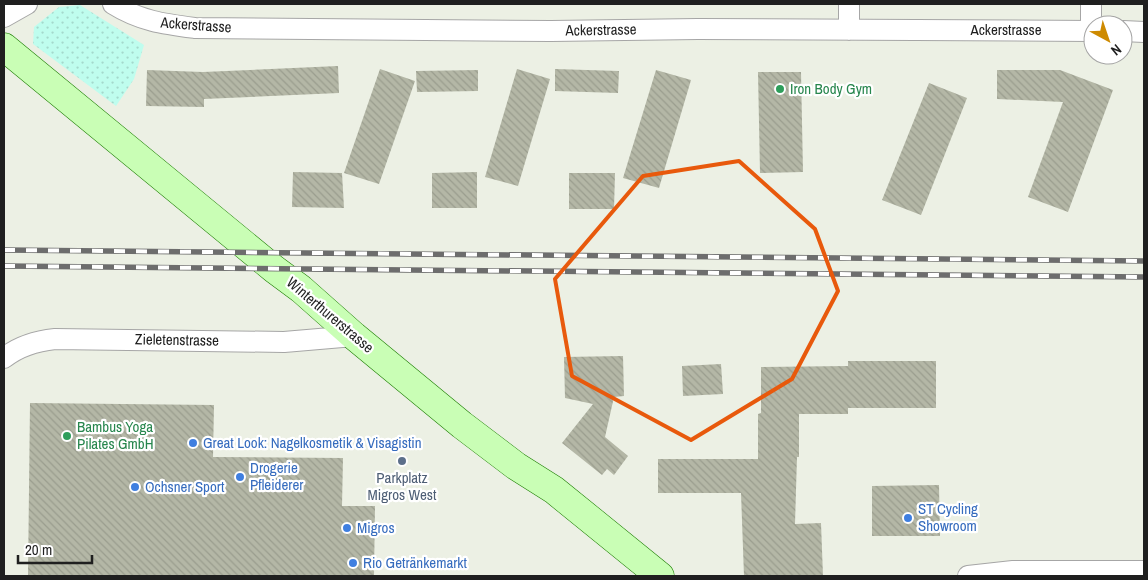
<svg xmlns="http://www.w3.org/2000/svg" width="1148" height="580" font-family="'Archivo Narrow',sans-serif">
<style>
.park{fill:url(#park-dots)}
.building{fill:url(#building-back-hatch)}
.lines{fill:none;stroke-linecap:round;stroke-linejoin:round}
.minor-casing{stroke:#a6a6a6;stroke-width:22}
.secondary-casing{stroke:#1b7c00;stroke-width:29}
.minor{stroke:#fff;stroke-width:20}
.secondary{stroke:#c9feb5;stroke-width:28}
.rail-casing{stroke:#6d6d6d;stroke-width:5.5}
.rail{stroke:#fff;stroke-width:4;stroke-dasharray:11;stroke-linecap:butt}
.marked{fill:none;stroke:#e8590c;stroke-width:4;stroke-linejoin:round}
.leisure-dot{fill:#2e9e5b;stroke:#fff;stroke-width:2}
.shop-dot{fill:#3f7fe0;stroke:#fff;stroke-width:2}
.service-dot{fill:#5c6f8a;stroke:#fff;stroke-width:2}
.labels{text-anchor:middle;stroke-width:4.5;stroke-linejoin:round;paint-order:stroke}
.street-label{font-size:15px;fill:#1f1f1f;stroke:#fff}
.leisure-label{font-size:15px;fill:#27864d;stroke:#fff;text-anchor:start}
.shop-label{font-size:15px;fill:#366cbe;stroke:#fff;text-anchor:start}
.service-label{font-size:15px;fill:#4e5e75;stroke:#fff}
</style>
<defs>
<pattern id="park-dots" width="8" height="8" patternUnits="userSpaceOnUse" patternTransform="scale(1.25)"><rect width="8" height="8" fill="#bffdee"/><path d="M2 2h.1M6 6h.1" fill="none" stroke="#a4d8cc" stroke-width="1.8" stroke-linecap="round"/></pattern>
<pattern id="building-back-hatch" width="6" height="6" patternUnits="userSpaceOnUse" patternTransform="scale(1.25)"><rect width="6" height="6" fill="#b4b7a6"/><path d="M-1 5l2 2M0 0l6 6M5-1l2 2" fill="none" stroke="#9a9d8e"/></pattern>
</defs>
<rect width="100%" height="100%" fill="#ecf0e4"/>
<path class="park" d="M 80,5 L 144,45 L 134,79 L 116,106 L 33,44 L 34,27 L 59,7 Z"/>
<path class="building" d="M 338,66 L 339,93 L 204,99 L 204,107 L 146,106 L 147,70 L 203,72 Z
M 380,69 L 415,81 L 379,184 L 344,173 Z
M 517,69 L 550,79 L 518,186 L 485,177 Z
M 555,69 L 619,71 L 618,93 L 555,91 Z
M 478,70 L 478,91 L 417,92 L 416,71 Z
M 656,70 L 691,80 L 659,188 L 623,178 Z
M 997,70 L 1060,70 L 1113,90 L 1068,212 L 1028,197 L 1063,102 L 997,99 Z
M 758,72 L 801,72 L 803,172 L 760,173 Z
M 929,83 L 967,98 L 921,215 L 882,200 Z
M 293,172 L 342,173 L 344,208 L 292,207 Z
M 477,172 L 477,208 L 432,208 L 432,173 Z
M 569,173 L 615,173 L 614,209 L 569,209 Z
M 623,356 L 624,396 L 614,397 L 605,437 L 628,456 L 614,475 L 607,469 L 602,475 L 562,443 L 593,404 L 565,398 L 564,357 Z
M 848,361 L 936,361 L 936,408 L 848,408 L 848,414 L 799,414 L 799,457 L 797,457 L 795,524 L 821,523 L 823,576 L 744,576 L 741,493 L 658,493 L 658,459 L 758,459 L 758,414 L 761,413 L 761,367 L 848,366 Z
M 721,364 L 723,394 L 683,396 L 682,366 Z
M 30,403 L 214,405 L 213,457 L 343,458 L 342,506 L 375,506 L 374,576 L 28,576 Z
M 939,485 L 940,536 L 872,536 L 872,486 Z"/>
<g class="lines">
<g class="minor-casing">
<path id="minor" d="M 113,4 C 140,21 164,24 195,28 L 551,31 L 698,29 L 1093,31
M 849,4 L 849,30
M 1091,4 L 1091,31
M 4,17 L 27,4
M 1123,31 L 1144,32
M 4,358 C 19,346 36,341 55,339 L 284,342 L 354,336
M 968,576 L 1013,571 L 1144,571"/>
</g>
<g class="secondary-casing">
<path id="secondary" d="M 4,47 L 274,269 L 301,289 L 354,336 L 462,425 L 516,466 L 554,490 L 660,576"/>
</g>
<use href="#minor" class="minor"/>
<use href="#secondary" class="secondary"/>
<g class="rail-casing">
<path id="rail" d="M 4,250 L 1144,261
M 4,266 L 1144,277"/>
</g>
<use href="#rail" class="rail"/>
</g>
<path class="marked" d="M 739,161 L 815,229 L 838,291 L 792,379 L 691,440 L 572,376 L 555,279 L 643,176 Z"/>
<g class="leisure-dot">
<circle cx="780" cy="89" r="5"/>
<circle cx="67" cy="436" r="5"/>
</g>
<g class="shop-dot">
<circle cx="193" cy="443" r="5"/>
<circle cx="240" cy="477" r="5"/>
<circle cx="135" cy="487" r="5"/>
<circle cx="908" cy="518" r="5"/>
<circle cx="347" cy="528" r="5"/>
<circle cx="353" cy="563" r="5"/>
</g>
<circle class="service-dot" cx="402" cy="461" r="5"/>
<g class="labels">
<g class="street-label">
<text transform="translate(196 25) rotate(4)" y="5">Ackerstrasse</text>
<text transform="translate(601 30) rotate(-1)" y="5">Ackerstrasse</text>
<text x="1006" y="35">Ackerstrasse</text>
<text transform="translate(330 315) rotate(40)" y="5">Winterthurerstrasse</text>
<text transform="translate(177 340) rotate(1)" y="5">Zieletenstrasse</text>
</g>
<g class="leisure-label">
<text x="790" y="94">Iron Body Gym</text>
<text x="77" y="432">Bambus Yoga<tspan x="77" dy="17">Pilates GmbH</tspan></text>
</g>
<g class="shop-label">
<text x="203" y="448">Great Look: Nagelkosmetik &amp; Visagistin</text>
<text x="250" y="473">Drogerie<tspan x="250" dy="17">Pfleiderer</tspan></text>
<text x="145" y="492">Ochsner Sport</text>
<text x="918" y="514">ST Cycling<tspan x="918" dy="17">Showroom</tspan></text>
<text x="357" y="533">Migros</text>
<text x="363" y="568">Rio Getränkemarkt</text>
</g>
<g class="service-label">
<text x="402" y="483">Parkplatz<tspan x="402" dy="17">Migros West</tspan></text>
</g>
</g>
<rect width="1148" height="580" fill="none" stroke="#1f1f1f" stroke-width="10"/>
<g transform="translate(1108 40) rotate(140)"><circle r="24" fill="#ffffff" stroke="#a5a5a5"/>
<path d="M0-4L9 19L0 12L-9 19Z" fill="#ce8a00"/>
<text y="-8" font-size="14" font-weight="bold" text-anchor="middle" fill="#1f1f1f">N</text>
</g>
<path d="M18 555v8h74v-8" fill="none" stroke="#1f1f1f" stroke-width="2.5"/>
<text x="25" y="555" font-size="15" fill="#1f1f1f" stroke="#ffffff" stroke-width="4" paint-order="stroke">20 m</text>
</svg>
